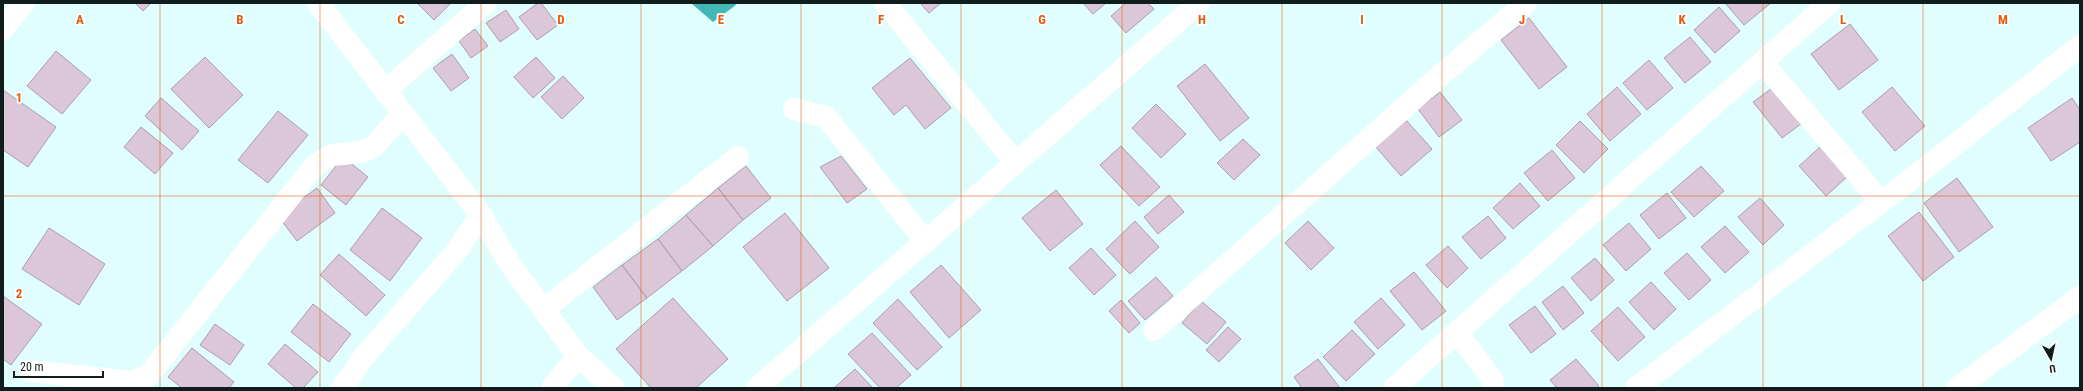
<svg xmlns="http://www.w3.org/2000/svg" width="2083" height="391" font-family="'Roboto Condensed',sans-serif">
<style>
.water{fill:#42b7b5}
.building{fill:#dcc7d8;stroke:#b09cac}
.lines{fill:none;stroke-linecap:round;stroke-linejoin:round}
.minor{stroke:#fff;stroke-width:22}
.grid{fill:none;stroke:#e8590c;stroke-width:1;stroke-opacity:0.55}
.grid-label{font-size:13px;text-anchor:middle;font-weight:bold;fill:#e8590c;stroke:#fff;stroke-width:3.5;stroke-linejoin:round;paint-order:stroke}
</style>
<rect width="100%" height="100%" fill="#dffefd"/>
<path class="water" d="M 691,3 L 735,3 L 736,5 L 713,22 Z"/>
<path class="building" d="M 135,3 L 151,3 L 143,11 Z
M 417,3 L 451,3 L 434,20 Z
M 538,3 L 541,3 L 558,25 L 537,40 L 519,17 Z
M 920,3 L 941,3 L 929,13 Z
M 1083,3 L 1106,3 L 1093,14 Z
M 1126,3 L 1148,3 L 1154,9 L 1126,33 L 1111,16 Z
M 1725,3 L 1771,3 L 1744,25 Z
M 1719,7 L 1740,31 L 1715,53 L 1694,30 Z
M 506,10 L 519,29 L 500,42 L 486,23 Z
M 1529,18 L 1567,67 L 1539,89 L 1501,40 Z
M 1850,24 L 1878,60 L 1839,90 L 1811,54 Z
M 475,29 L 488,46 L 471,58 L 459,41 Z
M 1690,37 L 1711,62 L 1685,83 L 1664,58 Z
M 56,51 L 91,80 L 62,114 L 27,86 Z
M 452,54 L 469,78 L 451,91 L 433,68 Z
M 205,57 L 243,95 L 209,128 L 171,89 Z
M 536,57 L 555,78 L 533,98 L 514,77 Z
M 910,58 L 951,108 L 925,129 L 906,105 L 894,115 L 872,88 Z
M 1649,60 L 1673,88 L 1647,110 L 1623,83 Z
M 1205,64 L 1249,118 L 1220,141 L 1177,86 Z
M 563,76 L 584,98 L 562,119 L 541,97 Z
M 1775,86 L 1805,121 L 1782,138 L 1753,102 Z
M 1617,87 L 1641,114 L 1610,141 L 1587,114 Z
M 1892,87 L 1925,126 L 1895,151 L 1862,112 Z
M 3,90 L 56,127 L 28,167 L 3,150 Z
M 1440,92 L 1462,120 L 1439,137 L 1418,109 Z
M 161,98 L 199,131 L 182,150 L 145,116 Z
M 2072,98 L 2080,110 L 2080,142 L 2051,161 L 2028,128 Z
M 1156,104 L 1186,134 L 1161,158 L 1132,128 Z
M 278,111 L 308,135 L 268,183 L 238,160 Z
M 1406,120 L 1432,149 L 1401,176 L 1375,146 Z
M 1580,121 L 1608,149 L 1584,173 L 1556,145 Z
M 141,127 L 173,153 L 155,174 L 124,147 Z
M 1243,139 L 1260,155 L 1234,180 L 1217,163 Z
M 1121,146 L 1160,187 L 1139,206 L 1100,165 Z
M 1821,146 L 1848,176 L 1826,196 L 1799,166 Z
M 1552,150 L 1575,178 L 1548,201 L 1524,173 Z
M 841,156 L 867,189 L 847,203 L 820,167 Z
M 343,157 L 368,177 L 346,205 L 321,185 Z
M 746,166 L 771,198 L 743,220 L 718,188 Z
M 1701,166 L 1724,191 L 1694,217 L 1671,192 Z
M 1957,178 L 1993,227 L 1959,252 L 1924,203 Z
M 1520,183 L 1540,206 L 1513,229 L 1493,208 Z
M 317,188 L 335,213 L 297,241 L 278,216 Z
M 718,188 L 743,220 L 713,246 L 686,215 Z
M 1056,190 L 1083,224 L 1050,251 L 1022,218 Z
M 1667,193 L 1686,218 L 1659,239 L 1640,215 Z
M 1169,195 L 1184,212 L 1158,234 L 1144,217 Z
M 1760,198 L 1784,225 L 1763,245 L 1738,217 Z
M 382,208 L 422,238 L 390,281 L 350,250 Z
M 1919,212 L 1954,257 L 1923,281 L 1888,236 Z
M 785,213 L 829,268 L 787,301 L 743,247 Z
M 686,215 L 713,246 L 682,271 L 658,239 Z
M 1488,216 L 1506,238 L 1481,259 L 1462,237 Z
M 1135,221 L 1159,247 L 1130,274 L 1106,249 Z
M 1308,221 L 1334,248 L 1311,270 L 1285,243 Z
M 1629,223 L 1651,249 L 1626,271 L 1603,245 Z
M 1725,226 L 1749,252 L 1725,273 L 1701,247 Z
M 49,228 L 105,264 L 79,305 L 22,269 Z
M 658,239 L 682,271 L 647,298 L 622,265 Z
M 1448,246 L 1468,268 L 1447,288 L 1426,265 Z
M 1091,248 L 1116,275 L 1094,295 L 1069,268 Z
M 1687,253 L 1711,280 L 1689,300 L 1664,273 Z
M 339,254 L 385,295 L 366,316 L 320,275 Z
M 1595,258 L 1614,280 L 1591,301 L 1571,278 Z
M 622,265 L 647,298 L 617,320 L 593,287 Z
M 941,265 L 981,310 L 949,338 L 910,292 Z
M 1414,272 L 1446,311 L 1422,330 L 1390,291 Z
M 1156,277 L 1173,296 L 1145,320 L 1128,301 Z
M 1651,282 L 1676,309 L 1654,330 L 1629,302 Z
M 1563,286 L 1584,313 L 1563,330 L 1542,302 Z
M 3,296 L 42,324 L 11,365 L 3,359 Z
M 673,298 L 728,359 L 696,388 L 651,388 L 616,349 Z
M 1381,298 L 1405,325 L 1378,349 L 1354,322 Z
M 898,299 L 942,347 L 917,370 L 873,323 Z
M 1121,300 L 1140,323 L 1129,333 L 1109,311 Z
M 1201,301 L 1226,322 L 1207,344 L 1182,323 Z
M 313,304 L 351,334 L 329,362 L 291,332 Z
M 1535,306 L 1556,334 L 1531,353 L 1509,325 Z
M 1618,307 L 1645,337 L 1618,361 L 1591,331 Z
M 215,324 L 244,345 L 230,365 L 200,345 Z
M 1228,327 L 1241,339 L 1219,362 L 1206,350 Z
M 1352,330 L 1375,354 L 1346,381 L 1323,357 Z
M 872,333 L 911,375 L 896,388 L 880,388 L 848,354 Z
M 285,344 L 318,372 L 303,388 L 296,388 L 268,364 Z
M 192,348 L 234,382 L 229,388 L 182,388 L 168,377 Z
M 1318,359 L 1340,388 L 1302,388 L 1294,377 Z
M 1576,359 L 1599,386 L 1597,388 L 1557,388 L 1550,380 Z
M 855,369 L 873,388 L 834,388 Z"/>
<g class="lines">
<path class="minor" d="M 318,3 L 481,215 L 510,264 L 578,356 L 614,388
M 885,3 L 1016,163
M 3,29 L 24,3
M 1762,62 L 1881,202
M 385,91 L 486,3
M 794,109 L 826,117 L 926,242
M 544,309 L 738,157
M 1154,330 L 1442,74 L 1526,3
M 1457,332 L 1492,379 L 1493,388
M 30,371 L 132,382 L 148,376 L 315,165 L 332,155 L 362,152 L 373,147 L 403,114
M 342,388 L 366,354 L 455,253 L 481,215
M 552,388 L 578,356
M 757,388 L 1199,3
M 1394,388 L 1829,3
M 1636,388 L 1910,180 L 2080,46
M 1957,388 L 2080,297"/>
</g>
<path class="grid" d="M 160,3 L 160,388M 320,3 L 320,388M 481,3 L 481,388M 641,3 L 641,388M 801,3 L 801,388M 961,3 L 961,388M 1122,3 L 1122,388M 1282,3 L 1282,388M 1442,3 L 1442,388M 1602,3 L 1602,388M 1763,3 L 1763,388M 1923,3 L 1923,388M 3,196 L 2080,196"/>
<g class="grid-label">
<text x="80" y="24">A</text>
<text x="240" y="24">B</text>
<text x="401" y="24">C</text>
<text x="561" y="24">D</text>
<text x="721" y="24">E</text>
<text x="881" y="24">F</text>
<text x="1042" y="24">G</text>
<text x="1202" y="24">H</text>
<text x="1362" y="24">I</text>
<text x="1522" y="24">J</text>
<text x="1682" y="24">K</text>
<text x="1843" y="24">L</text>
<text x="2003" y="24">M</text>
<text x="19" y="102">1</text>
<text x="19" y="298">2</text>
</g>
<rect width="2083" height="391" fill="none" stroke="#111d1c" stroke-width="8"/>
<g transform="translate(2051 359) rotate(171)" stroke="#ffffff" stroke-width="3" paint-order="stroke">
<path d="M0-3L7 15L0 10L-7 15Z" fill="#111d1c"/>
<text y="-6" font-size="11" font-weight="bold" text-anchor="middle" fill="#111d1c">U</text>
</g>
<path d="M14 371v6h89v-6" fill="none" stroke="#111d1c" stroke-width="2"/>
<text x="20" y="371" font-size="12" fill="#111d1c" stroke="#ffffff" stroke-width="3" paint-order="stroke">20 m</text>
</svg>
